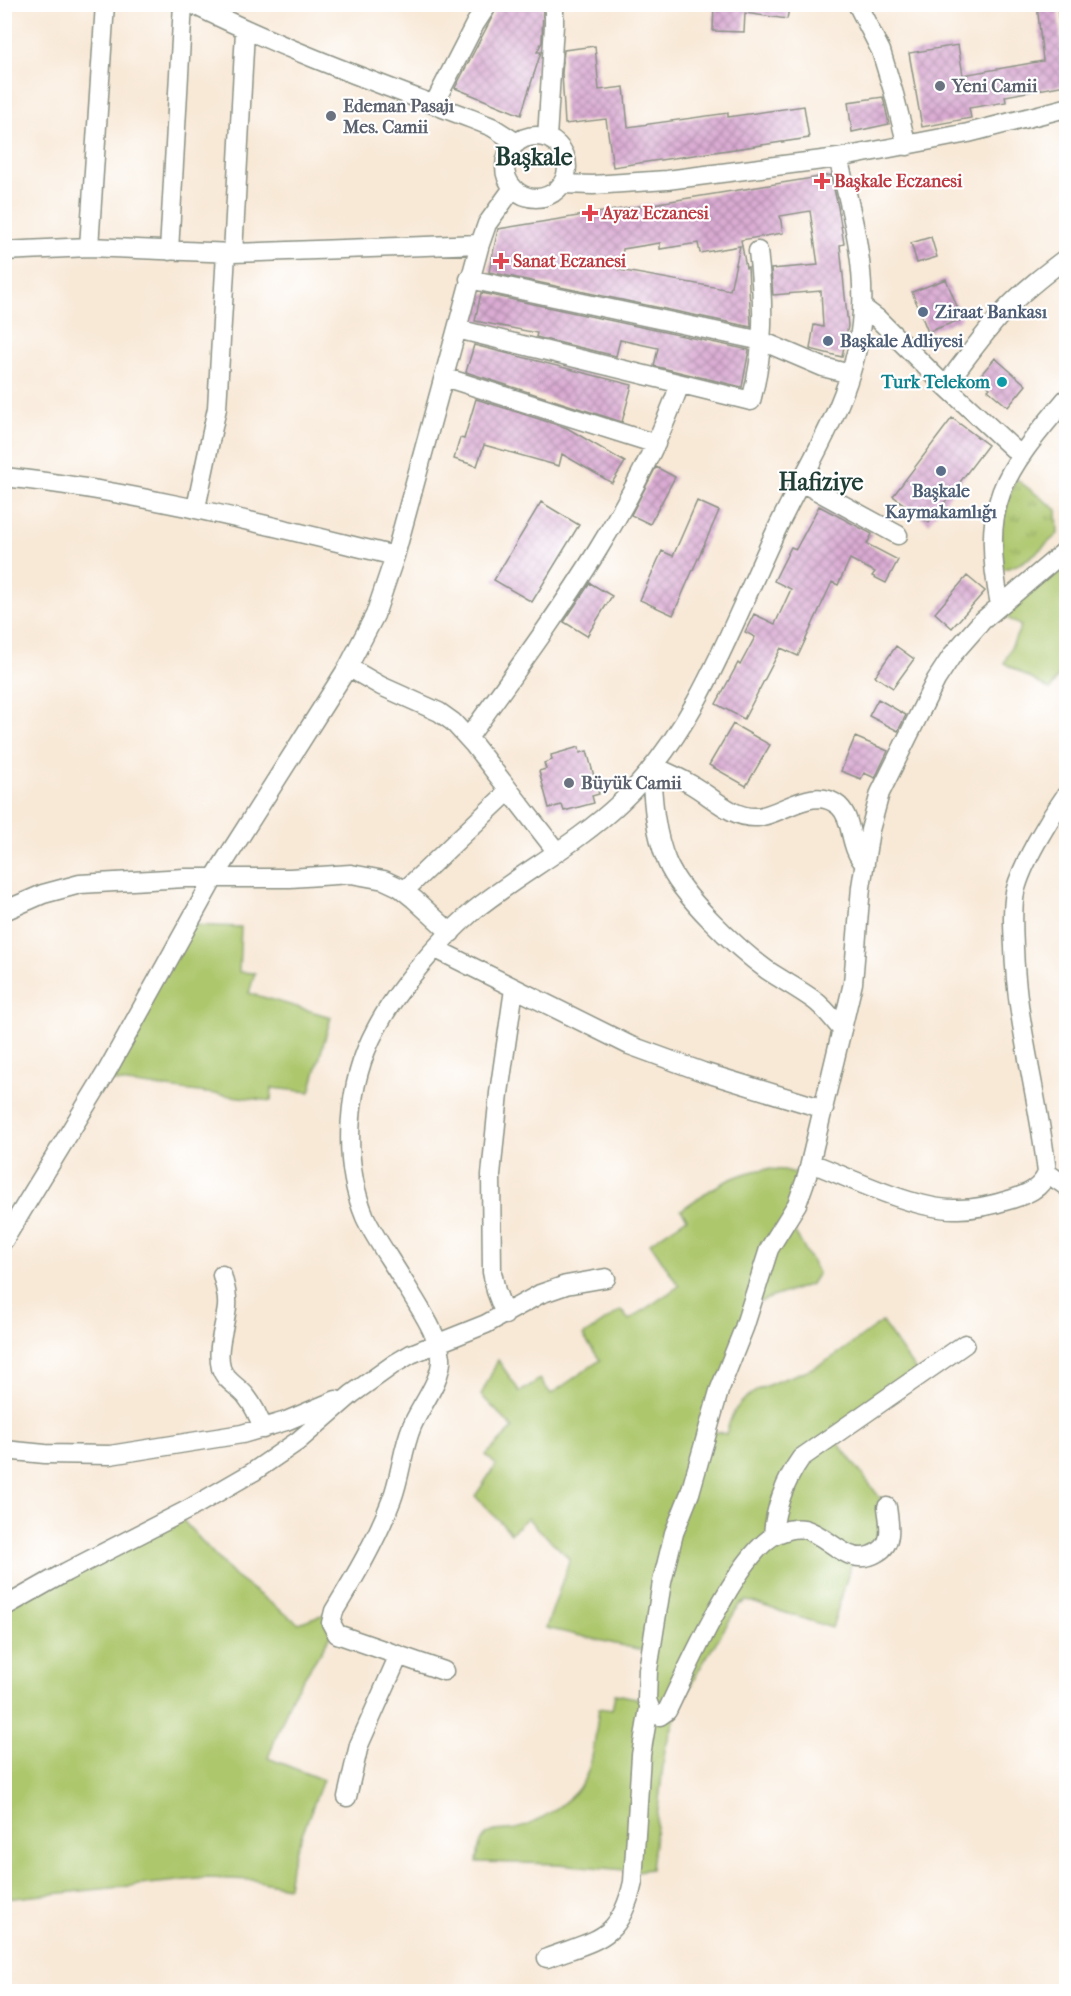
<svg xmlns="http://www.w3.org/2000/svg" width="1071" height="1996" font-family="'IM FELL French Canon',serif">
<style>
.grass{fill:#adc76d;stroke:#668250;stroke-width:1.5}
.park{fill:url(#park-tufts);stroke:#668250;stroke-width:1.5}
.building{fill:url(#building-cross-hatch);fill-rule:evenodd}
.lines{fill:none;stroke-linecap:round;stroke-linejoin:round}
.minor-casing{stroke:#8c9285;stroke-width:21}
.minor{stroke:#fff;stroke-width:18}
.worship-dot{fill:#6b7280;stroke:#fff;stroke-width:2}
.health-dot{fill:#e0444e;stroke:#fff;stroke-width:2}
.service-dot{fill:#5c6f8a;stroke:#fff;stroke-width:2}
.culture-dot{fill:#0f9aa8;stroke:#fff;stroke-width:2}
.labels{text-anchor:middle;stroke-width:4.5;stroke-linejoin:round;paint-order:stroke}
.worship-label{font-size:18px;font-weight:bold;fill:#5b616d;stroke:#fff;text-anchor:start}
.health-label{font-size:18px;font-weight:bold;fill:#be3a42;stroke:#fff;text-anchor:start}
.service-label{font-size:18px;font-weight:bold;fill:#4e5e75;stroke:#fff;text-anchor:start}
.culture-label{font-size:18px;font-weight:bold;fill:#0d838f;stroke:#fff;text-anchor:end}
.district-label{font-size:24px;font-weight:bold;fill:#1f3d34;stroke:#fff}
</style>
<defs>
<pattern id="park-tufts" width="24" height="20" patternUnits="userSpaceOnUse" patternTransform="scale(1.5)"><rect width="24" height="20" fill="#adc76d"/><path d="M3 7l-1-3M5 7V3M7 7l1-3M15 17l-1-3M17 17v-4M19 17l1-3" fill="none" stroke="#8ca35a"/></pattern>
<pattern id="building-cross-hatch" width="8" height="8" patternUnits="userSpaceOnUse" patternTransform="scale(1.5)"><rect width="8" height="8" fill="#daabd3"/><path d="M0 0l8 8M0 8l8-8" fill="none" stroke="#b08cac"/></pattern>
</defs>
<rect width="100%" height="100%" fill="#fff"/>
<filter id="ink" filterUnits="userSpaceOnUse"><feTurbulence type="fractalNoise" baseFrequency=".0167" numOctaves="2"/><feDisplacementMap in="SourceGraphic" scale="12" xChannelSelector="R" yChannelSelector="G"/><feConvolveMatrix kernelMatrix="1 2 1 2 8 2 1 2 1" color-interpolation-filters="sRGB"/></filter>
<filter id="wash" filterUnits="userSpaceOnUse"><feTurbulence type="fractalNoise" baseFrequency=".008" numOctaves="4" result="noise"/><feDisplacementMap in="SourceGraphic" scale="24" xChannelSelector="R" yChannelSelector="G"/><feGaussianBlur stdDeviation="1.35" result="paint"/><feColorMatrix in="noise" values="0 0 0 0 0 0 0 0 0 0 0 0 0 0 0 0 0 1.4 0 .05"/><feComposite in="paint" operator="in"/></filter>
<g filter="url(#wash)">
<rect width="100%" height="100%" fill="#f8e8d6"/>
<path class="grass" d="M 1066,550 L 1066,663 L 1050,690 L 1004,663 L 1021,626 L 994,610 Z
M 188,925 L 241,927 L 239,972 L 255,973 L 249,993 L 331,1017 L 310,1092 L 272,1088 L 271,1101 L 102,1080 Z
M 766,1169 L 784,1170 L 807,1176 L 787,1218 L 818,1273 L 811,1284 L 752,1304 L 708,1430 L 726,1434 C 728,1427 730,1419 734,1412 C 750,1384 791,1379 817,1366 C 840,1355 861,1336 882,1322 L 919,1375 L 832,1435 L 887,1507 L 887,1543 L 853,1558 L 832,1628 L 752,1602 L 746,1601 L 739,1605 L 700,1668 L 678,1709 L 665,1749 L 651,1869 L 636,1871 L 558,1864 L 477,1862 C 478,1853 478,1843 485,1836 C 494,1828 505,1831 516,1829 C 536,1824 570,1802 581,1785 C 595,1764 595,1732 599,1708 L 612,1710 L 615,1694 L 647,1700 L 650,1652 L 546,1628 L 570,1559 L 527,1518 L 511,1533 L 475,1496 L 496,1465 L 486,1455 L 513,1428 L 481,1395 L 498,1360 L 520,1392 L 540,1379 L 551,1394 L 600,1360 L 583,1336 L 621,1310 L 629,1320 L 679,1286 L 650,1243 L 687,1218 L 681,1210 C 708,1191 732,1173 766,1169 Z
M 177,1514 L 234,1576 L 298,1623 L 334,1611 L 334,1631 L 292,1696 L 268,1758 L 323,1780 L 292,1860 L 288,1887 L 253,1880 L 207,1878 L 5,1899 L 4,1607 Z"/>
<path class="park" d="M 1016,479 L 1057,510 L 1058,534 C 1041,548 1024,567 1002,569 L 1000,521 Z"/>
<g id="blocks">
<path class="building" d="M 499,4 L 543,4 L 542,42 L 537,52 L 541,52 L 521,115 L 455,88 Z
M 714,4 L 790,4 L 787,19 L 745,13 L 744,32 L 713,31 Z
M 1037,4 L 1057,4 L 1066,85 L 1005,96 L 1006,102 L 969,108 L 971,118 L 922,127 L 909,53 L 958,45 L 963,75 L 1043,61 Z
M 595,46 L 599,90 L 624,87 L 628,127 L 728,113 L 728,117 L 804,106 L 809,138 L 613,167 L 606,119 L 565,124 L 562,73 L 564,50 Z
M 883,97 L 889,124 L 852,132 L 848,102 Z
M 831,175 L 838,207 L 844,244 L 840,245 L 848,326 L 842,357 L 810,349 L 814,325 L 823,327 L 821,291 L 773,295 L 771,269 L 818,265 L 810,211 L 780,216 L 783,233 L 741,240 L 746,268 L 748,267 L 751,327 L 489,272 L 498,229 ZM 660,243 L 660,249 L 698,243 L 700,253 L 740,246 L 730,290 L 619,270 L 623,249 Z
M 931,237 L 937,257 L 917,263 L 911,243 Z
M 946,279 L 962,319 L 928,332 L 912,292 Z
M 481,293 L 749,350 L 742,387 L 654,366 L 658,348 L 620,340 L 616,356 L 536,337 L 537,333 L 475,321 Z
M 474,345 L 632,385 L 622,422 L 466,372 Z
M 995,358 L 1026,385 L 1008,407 L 988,390 L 990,388 L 978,378 Z
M 476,399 L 567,428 L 625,462 L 612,483 L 562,454 L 559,466 L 484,445 L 477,466 L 454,459 L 460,438 L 464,439 Z
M 952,418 L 988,445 L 929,523 L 893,496 Z
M 656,467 L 675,477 L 650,524 L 631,515 Z
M 697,501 L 719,511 L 673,615 L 640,600 L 662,551 L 673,556 Z
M 541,502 L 579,525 L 532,602 L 494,580 Z
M 819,506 L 872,534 L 867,544 L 898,560 L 886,583 L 872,576 L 875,572 L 850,559 L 838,585 L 832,582 L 798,656 L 781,648 L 744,719 L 716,704 L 738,663 L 740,665 L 755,637 L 745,632 L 754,614 L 775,624 L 791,589 L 774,581 L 791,547 L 796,549 Z
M 967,576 L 985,591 L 952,628 L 935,613 Z
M 590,583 L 612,596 L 587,636 L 564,622 Z
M 896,646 L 914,659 L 893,688 L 875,676 Z
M 878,699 L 906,715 L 898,731 L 869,716 Z
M 733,724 L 770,745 L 746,786 L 709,765 Z
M 855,737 L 888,751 L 875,778 L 864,773 L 861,779 L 841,771 Z
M 579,747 L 580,753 L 587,751 L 599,794 L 592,796 L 594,803 L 564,811 L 562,805 L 549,808 L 539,771 L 546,769 L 544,763 L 552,760 L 551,755 Z"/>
</g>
</g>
<g filter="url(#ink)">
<use href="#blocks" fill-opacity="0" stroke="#8c9285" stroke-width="1.5"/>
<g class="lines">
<g class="minor-casing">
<path id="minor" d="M 192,4 C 283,49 377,83 472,119 L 492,127 L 517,143
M 857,4 L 881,51 L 894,94 L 907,146
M 434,104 L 475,24 L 488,4
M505 167a31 31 0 1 1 62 0a31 31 0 1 1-62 0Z
M 547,138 L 554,25 L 554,4
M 562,184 L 593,185 L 667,180 L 838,158 L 968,133 L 1066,108
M 89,247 L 105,4
M 4,251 L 89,247 L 233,253 L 480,244
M 169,251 L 183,4
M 233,253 L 245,31
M 469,279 L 762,341 L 823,367 L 850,374
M 862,307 L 878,319 L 940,381 L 1020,455
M 457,329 L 751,401 C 765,351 764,301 758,251
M 444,377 L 656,444
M 945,386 C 965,360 984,333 1006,309 C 1024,290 1045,274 1066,258
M 4,477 C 137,491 266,525 395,556
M 801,482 L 898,535
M 196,508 L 217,408 L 226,253
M 1000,605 C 980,502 1002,475 1066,399
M 348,667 L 381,686 L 439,712 L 453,722 L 474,745 L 557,852
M 468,738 C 548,626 633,515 680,384
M 655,767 C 667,772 680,778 692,785 C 711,796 733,819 757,817 C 782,815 814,784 839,806 C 854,820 848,848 865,864
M 651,771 C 653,802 655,834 667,862 C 681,896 737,948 767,970 C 782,980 799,989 814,1000 C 825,1008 833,1019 842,1030
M 404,891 L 509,791
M 4,911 L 43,894 L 80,884 L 185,878 L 290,878 L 351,874 L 384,880 L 399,887 L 414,899 L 451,933
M 436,949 L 629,1045 L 703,1072 L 824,1109
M 811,1163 C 851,1178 912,1209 954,1209 C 974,1210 993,1205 1012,1199 C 1027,1194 1041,1189 1047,1173 C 1039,1097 1016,1024 1014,947 C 1013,928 1012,910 1015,892 C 1022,863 1049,819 1066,795
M 1047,1173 L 1066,1186
M 4,1240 L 107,1071 L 214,878 L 348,667 L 375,615 L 395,556 L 480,244 L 487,224 L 513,188
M 222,1275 C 225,1286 228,1296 227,1307 C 225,1327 216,1348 221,1368 C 225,1381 238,1386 246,1396 C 254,1406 259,1417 263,1429
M 505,1315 L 496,1291 L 492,1272 L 491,1175 L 499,1093 L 514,989
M 4,1450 L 45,1454 L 110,1455 L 242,1434 L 286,1421 L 336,1400
M 887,1507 C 889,1523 894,1543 878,1552 C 849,1570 831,1536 804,1529 C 795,1527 786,1530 777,1534 C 738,1552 687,1670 667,1711 L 660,1716 L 652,1713 L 647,1700 L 648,1670 L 662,1582 L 674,1533 L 690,1493 L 719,1391 L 744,1328 L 769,1249 L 797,1204 L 807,1176 L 853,983 L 861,887 L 870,830 L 880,793 L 936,680 L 953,654 L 982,621 L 1066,550
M 773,1536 C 774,1510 786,1479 801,1458 L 965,1344
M 4,1607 L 66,1572 L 189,1509 L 253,1472 L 298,1441 L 352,1394 L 394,1364 L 411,1354 L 486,1324 L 540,1294 L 566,1285 L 606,1278
M 444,1671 L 337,1634 L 331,1623 L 334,1611 C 356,1575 377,1539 392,1499 C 401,1475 402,1450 412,1426 C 420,1407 443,1378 441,1357 C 438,1334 416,1302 404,1282 C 391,1260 376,1240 365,1217 C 341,1160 347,1083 376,1029 C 397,989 438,942 472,912 C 520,873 576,845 621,802 C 696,731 732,625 775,533 C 806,466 853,400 861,324 C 867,269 852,212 838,158
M 347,1797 L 359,1745 L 399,1655
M 547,1958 C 597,1939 620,1941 633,1882 L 641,1755 L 649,1708"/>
</g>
<use href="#minor" class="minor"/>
</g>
</g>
<g class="worship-dot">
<circle cx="940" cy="86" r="6"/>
<circle cx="331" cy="116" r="6"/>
<circle cx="569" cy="783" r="6"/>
</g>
<g class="health-dot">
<path d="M819 172h6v6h6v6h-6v6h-6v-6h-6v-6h6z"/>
<path d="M587 204h6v6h6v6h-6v6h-6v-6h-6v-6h6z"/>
<path d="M498 252h6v6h6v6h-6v6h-6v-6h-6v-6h6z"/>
</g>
<g class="service-dot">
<circle cx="923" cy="312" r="6"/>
<circle cx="828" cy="341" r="6"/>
<circle cx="941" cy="471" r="6"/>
</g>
<circle class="culture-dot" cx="1002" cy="382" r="6"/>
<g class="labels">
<g class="worship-label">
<text x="952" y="92">Yeni Camii</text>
<text x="343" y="112">Edeman Pasajı<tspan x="343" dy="21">Mes. Camii</tspan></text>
<text x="581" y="789">Büyük Camii</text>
</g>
<g class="health-label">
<text x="834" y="187">Başkale Eczanesi</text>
<text x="602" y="219">Ayaz Eczanesi</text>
<text x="513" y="267">Sanat Eczanesi</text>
</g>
<g class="service-label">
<text x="935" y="318">Ziraat Bankası</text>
<text x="840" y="347">Başkale Adliyesi</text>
<text x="941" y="497" text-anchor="middle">Başkale<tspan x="941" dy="21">Kaymakamlığı</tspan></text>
</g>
<g class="culture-label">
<text x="990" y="388">Turk Telekom</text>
</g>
<g class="district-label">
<text x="534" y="165">Başkale</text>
<text x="821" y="490">Hafiziye</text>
</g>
</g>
<rect width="1071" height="1996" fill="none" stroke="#fff" stroke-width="24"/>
</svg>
